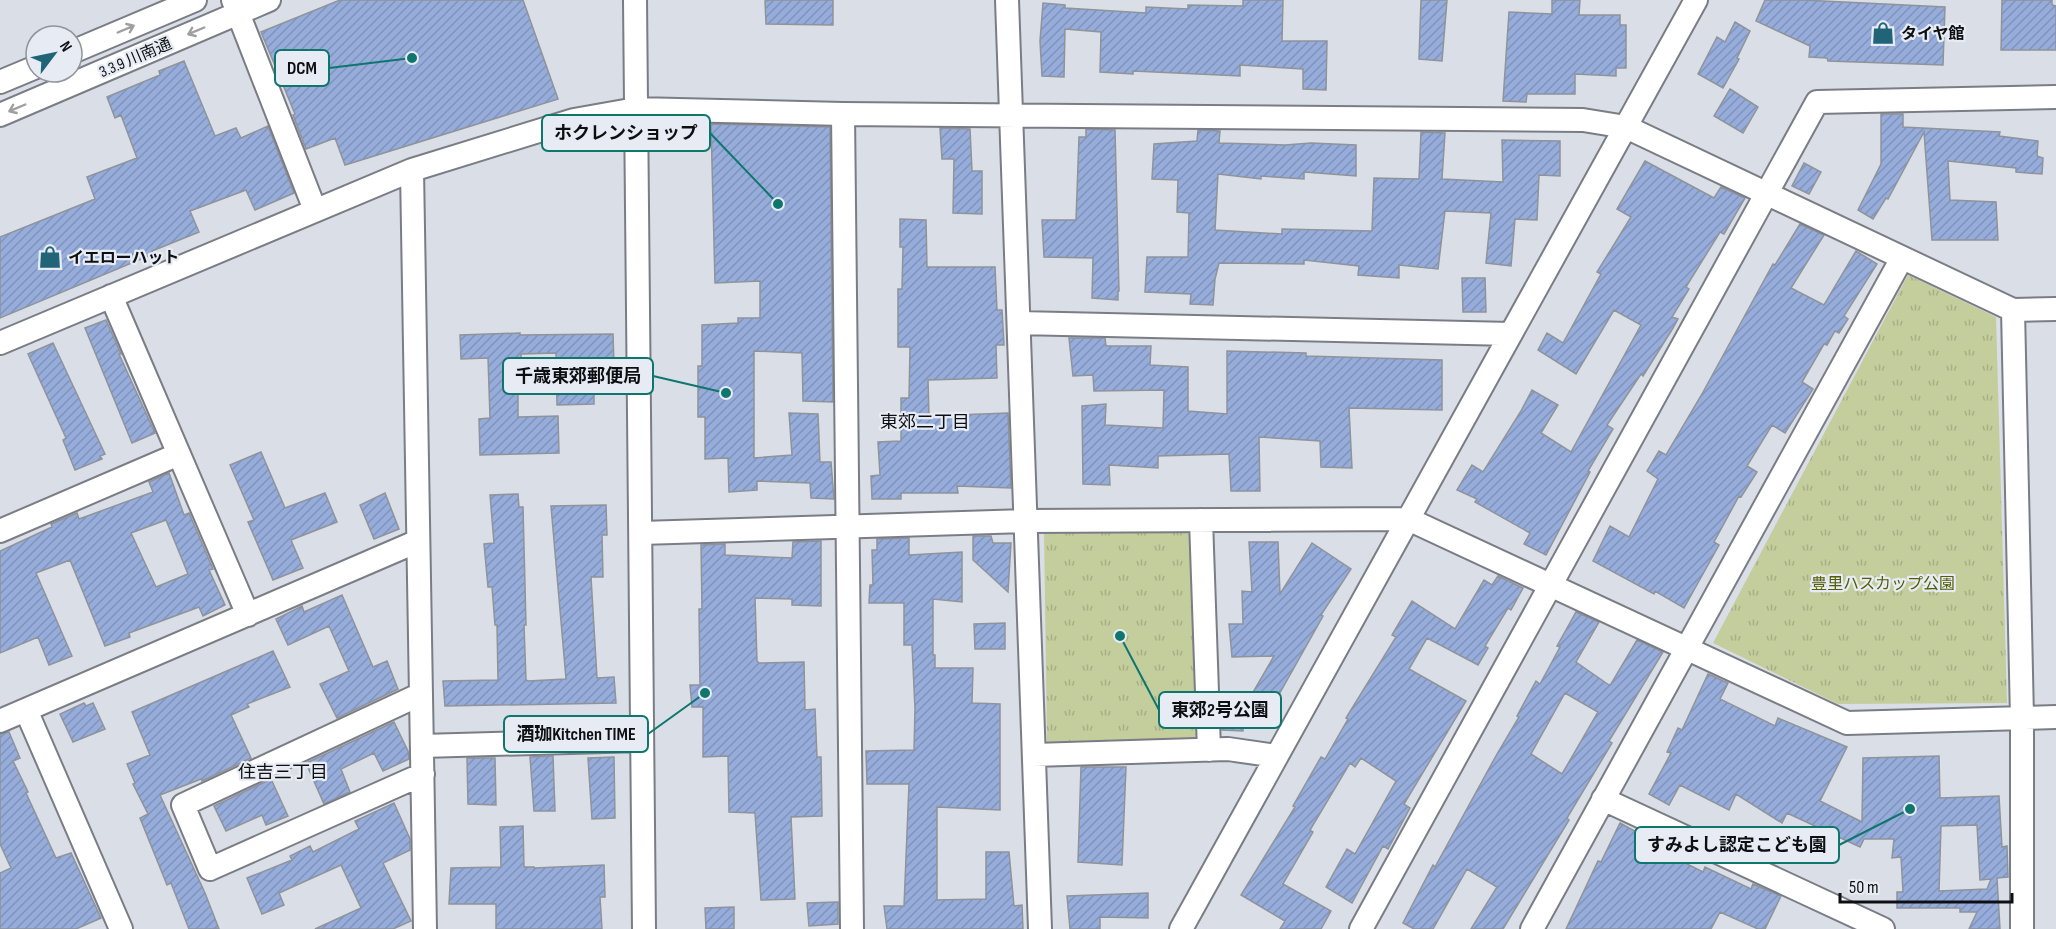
<svg xmlns="http://www.w3.org/2000/svg" width="2056" height="929" font-family="'Sofia Sans Condensed','Noto Sans JP',sans-serif">
<style>
.park{fill:url(#park-tufts)}
.building{fill:url(#building-hatch);stroke:#8f939a;stroke-width:1.5;fill-rule:evenodd}
.lines{fill:none;stroke-linecap:round;stroke-linejoin:round}
.minor-casing{stroke:#7a7d85;stroke-width:26}
.minor{stroke:#fff;stroke-width:22}
.oneway{stroke:#9f9fa0}
.labels{text-anchor:middle;stroke-width:4.5;stroke-linejoin:round;paint-order:stroke}
.poi-label{font-size:16px;font-weight:bold;fill:#0e0f12;stroke:#e7ecf4;text-anchor:start}
.street-label{font-size:16px;fill:#0e0f12;stroke:#e7ecf4}
.park-label{font-size:16px;fill:#545c05;stroke:#e7ecf4}
.neighbourhood-label{font-size:18px;fill:#0e0f12;stroke:#e7ecf4}
.leader{fill:none;stroke:#0f766e;stroke-width:2}
.callout-dot{fill:#0f766e;stroke:#e7ecf4;stroke-width:2}
.callout{fill:#e7ecf4;stroke:#0f766e;stroke-width:2}
.callout-label{font-size:18px;text-anchor:middle;font-weight:bold;fill:#0e0f12}
</style>
<defs>
<pattern id="park-tufts" width="24" height="20" patternUnits="userSpaceOnUse" patternTransform="scale(1.5)"><rect width="24" height="20" fill="#c4cd9c"/><path d="M3 7l-1-3M5 7V3M7 7l1-3M15 17l-1-3M17 17v-4M19 17l1-3" fill="none" stroke="#a7af85"/></pattern>
<pattern id="building-hatch" width="6" height="6" patternUnits="userSpaceOnUse" patternTransform="scale(1.5)"><rect width="6" height="6" fill="#96acda"/><path d="M-1 1l2-2M0 6l6-6M5 7l2-2" fill="none" stroke="#8093ba"/></pattern>
</defs>
<rect width="100%" height="100%" fill="#dadee6"/>
<path class="park" d="M 1908,275 L 1996,317 L 2007,703 L 1838,704 L 1713,643 Z
M 1190,528 L 1199,742 L 1047,742 L 1044,530 Z"/>
<path class="building" d="M 340,0 L 523,0 L 558,99 L 345,165 L 335,138 L 306,149 L 293,115 L 295,114 L 261,32 Z
M 771,0 L 833,0 L 833,25 L 766,24 L 765,1 Z
M 1243,0 L 1283,0 L 1282,41 L 1327,41 L 1326,90 L 1303,89 L 1303,69 L 1240,65 L 1240,76 L 1133,71 L 1133,74 L 1100,72 L 1101,32 L 1065,29 L 1064,77 L 1042,76 L 1040,41 L 1043,3 L 1065,5 L 1065,8 L 1146,13 L 1146,7 L 1188,9 L 1188,5 L 1243,6 Z
M 1421,0 L 1447,0 L 1442,61 L 1419,59 Z
M 1552,0 L 1580,0 L 1579,15 L 1620,15 L 1620,25 L 1626,25 L 1626,68 L 1616,68 L 1616,76 L 1575,74 L 1575,94 L 1527,94 L 1526,102 L 1503,101 L 1509,12 L 1552,14 Z
M 1765,0 L 1803,0 L 1945,7 L 1943,65 L 1828,61 L 1827,58 L 1809,57 L 1810,46 L 1756,21 Z
M 2002,0 L 2052,0 L 2052,5 L 2056,6 L 2056,50 L 2001,50 Z
M 1735,22 L 1750,31 L 1737,58 L 1739,59 L 1723,88 L 1698,74 L 1717,37 L 1725,42 Z
M 184,61 L 215,136 L 236,128 L 241,138 L 268,126 L 294,193 L 255,210 L 246,190 L 190,211 L 199,232 L 152,251 L 153,254 L 0,318 L 0,237 L 95,199 L 87,177 L 137,158 L 121,115 L 115,118 L 107,97 L 160,75 L 159,71 Z
M 1730,89 L 1758,107 L 1743,133 L 1714,116 Z
M 1881,114 L 1903,114 L 1903,127 L 2000,132 L 1999,136 L 2038,141 L 2037,156 L 2043,158 L 2042,174 L 2016,172 L 2016,168 L 1948,161 L 1950,200 L 1996,202 L 1998,240 L 1932,240 L 1924,132 L 1888,199 L 1886,198 L 1873,219 L 1858,210 L 1881,164 Z
M 711,124 L 830,127 L 833,402 L 803,401 L 802,353 L 754,351 L 754,458 L 792,455 L 789,413 L 818,414 L 820,462 L 831,462 L 834,499 L 811,498 L 810,483 L 757,481 L 757,490 L 729,492 L 728,458 L 705,459 L 705,417 L 698,417 L 698,366 L 702,366 L 702,325 L 738,323 L 738,318 L 760,318 L 760,281 L 715,283 Z
M 940,128 L 970,129 L 972,171 L 982,171 L 982,214 L 953,213 L 954,159 L 942,159 Z
M 1086,129 L 1115,130 L 1119,291 L 1118,291 L 1118,300 L 1092,298 L 1093,258 L 1044,257 L 1042,220 L 1076,220 L 1079,137 L 1086,137 Z
M 1198,130 L 1220,131 L 1219,143 L 1285,145 L 1311,143 L 1356,145 L 1356,176 L 1304,172 L 1304,179 L 1261,176 L 1261,179 L 1218,174 L 1215,230 L 1282,234 L 1282,229 L 1372,231 L 1374,178 L 1419,179 L 1421,132 L 1445,133 L 1442,179 L 1503,182 L 1502,140 L 1560,141 L 1560,176 L 1539,175 L 1537,220 L 1515,219 L 1511,266 L 1486,263 L 1491,213 L 1445,211 L 1438,269 L 1399,265 L 1399,278 L 1358,275 L 1359,266 L 1304,260 L 1304,264 L 1219,263 L 1215,279 L 1213,305 L 1190,304 L 1191,294 L 1145,292 L 1147,257 L 1188,257 L 1189,213 L 1177,212 L 1178,180 L 1152,179 L 1154,144 L 1197,141 Z
M 1645,161 L 1714,198 L 1721,187 L 1745,198 L 1724,234 L 1720,232 L 1686,287 L 1689,289 L 1672,317 L 1678,319 L 1673,328 L 1643,376 L 1641,374 L 1607,425 L 1613,429 L 1588,471 L 1590,472 L 1546,555 L 1524,544 L 1530,533 L 1475,502 L 1477,499 L 1457,490 L 1472,465 L 1483,472 L 1521,411 L 1532,390 L 1558,405 L 1541,433 L 1571,452 L 1641,325 L 1614,310 L 1576,374 L 1538,350 L 1547,333 L 1563,343 L 1601,274 L 1597,272 L 1631,217 L 1617,209 Z
M 1804,163 L 1821,172 L 1809,194 L 1792,186 Z
M 900,219 L 926,220 L 927,267 L 995,267 L 997,310 L 1002,310 L 1004,345 L 996,345 L 997,378 L 928,380 L 929,416 L 1008,413 L 1011,488 L 957,486 L 958,493 L 901,493 L 901,499 L 872,499 L 871,476 L 880,475 L 878,442 L 901,441 L 901,398 L 909,398 L 910,347 L 898,347 L 898,289 L 902,289 L 903,247 L 900,247 Z
M 1800,224 L 1824,235 L 1791,288 L 1824,305 L 1856,251 L 1877,264 L 1844,316 L 1848,319 L 1839,333 L 1835,331 L 1827,345 L 1824,344 L 1802,382 L 1813,389 L 1785,433 L 1772,425 L 1747,466 L 1757,472 L 1741,497 L 1739,496 L 1714,542 L 1719,545 L 1684,608 L 1655,591 L 1654,594 L 1593,561 L 1610,526 L 1629,537 L 1658,479 L 1647,471 L 1659,451 L 1666,455 L 1702,394 L 1773,264 L 1775,265 Z
M 1462,278 L 1485,278 L 1486,312 L 1463,312 Z
M 106,320 L 121,354 L 119,354 L 155,433 L 132,443 L 85,328 Z
M 520,333 L 520,335 L 613,334 L 614,366 L 604,367 L 604,392 L 594,392 L 594,404 L 557,405 L 556,353 L 521,354 L 521,358 L 518,358 L 518,417 L 558,416 L 559,453 L 480,455 L 479,419 L 490,418 L 488,358 L 461,359 L 460,335 Z
M 1069,338 L 1105,338 L 1106,346 L 1151,346 L 1150,365 L 1188,367 L 1188,411 L 1227,414 L 1227,351 L 1306,353 L 1306,356 L 1442,360 L 1442,410 L 1349,408 L 1352,468 L 1321,467 L 1320,441 L 1259,437 L 1260,491 L 1231,491 L 1229,454 L 1158,456 L 1158,468 L 1109,465 L 1110,485 L 1083,484 L 1082,406 L 1106,404 L 1105,425 L 1163,428 L 1164,390 L 1094,391 L 1093,375 L 1073,376 Z
M 53,343 L 105,454 L 100,456 L 102,459 L 75,470 L 63,440 L 66,438 L 28,354 Z
M 261,452 L 285,508 L 325,493 L 337,522 L 291,540 L 303,568 L 273,580 L 248,522 L 254,520 L 230,465 Z
M 169,473 L 184,515 L 189,513 L 213,569 L 209,570 L 225,605 L 203,616 L 199,607 L 129,633 L 130,637 L 105,646 L 70,560 L 36,573 L 72,656 L 49,665 L 38,637 L 0,653 L 0,551 L 52,527 L 51,524 L 77,513 L 79,519 L 153,492 L 149,482 ZM 166,520 L 188,574 L 156,587 L 131,533 Z
M 385,493 L 399,529 L 374,539 L 360,505 Z
M 518,494 L 519,507 L 523,507 L 526,625 L 524,625 L 526,680 L 528,681 L 566,679 L 551,506 L 606,505 L 607,535 L 602,535 L 603,577 L 591,577 L 597,678 L 614,677 L 616,703 L 445,706 L 443,681 L 498,680 L 497,625 L 495,625 L 492,587 L 488,587 L 484,544 L 494,543 L 490,495 Z
M 973,536 L 991,536 L 993,543 L 1011,543 L 1008,592 L 973,560 Z
M 909,538 L 909,555 L 962,552 L 962,602 L 933,599 L 933,655 L 935,655 L 935,668 L 973,668 L 972,703 L 1000,704 L 1000,810 L 937,807 L 937,900 L 986,899 L 986,852 L 1009,852 L 1014,906 L 1022,905 L 1023,929 L 887,929 L 884,906 L 904,906 L 909,784 L 867,784 L 866,751 L 914,750 L 915,709 L 912,645 L 904,645 L 904,603 L 869,603 L 870,585 L 873,585 L 872,550 L 877,550 L 877,539 Z
M 821,541 L 821,606 L 792,605 L 792,599 L 755,598 L 757,661 L 759,663 L 804,662 L 805,710 L 815,709 L 817,757 L 821,757 L 822,816 L 791,817 L 795,899 L 761,900 L 755,813 L 729,812 L 728,756 L 703,757 L 703,707 L 692,707 L 690,685 L 700,685 L 699,609 L 702,609 L 701,545 L 725,544 L 725,555 L 792,558 L 793,542 Z
M 1249,542 L 1278,542 L 1280,594 L 1312,543 L 1351,569 L 1321,615 L 1323,616 L 1272,707 L 1252,694 L 1274,656 L 1232,657 L 1229,624 L 1243,624 L 1242,591 L 1252,592 Z
M 1498,576 L 1523,588 L 1511,610 L 1508,608 L 1485,646 L 1488,648 L 1478,665 L 1427,638 L 1409,669 L 1466,701 L 1404,804 L 1410,808 L 1388,849 L 1383,846 L 1352,903 L 1326,887 L 1347,849 L 1355,854 L 1396,781 L 1361,758 L 1355,767 L 1350,763 L 1310,830 L 1313,832 L 1283,884 L 1331,911 L 1321,929 L 1280,929 L 1285,921 L 1241,895 L 1295,807 L 1293,806 L 1321,757 L 1325,759 L 1348,719 L 1346,718 L 1396,637 L 1392,635 L 1412,601 L 1455,629 L 1484,580 L 1492,585 Z
M 342,595 L 373,667 L 387,661 L 398,689 L 337,718 L 320,684 L 349,671 L 329,626 L 288,645 L 276,619 L 302,606 L 304,612 Z
M 1576,612 L 1599,622 L 1576,662 L 1609,685 L 1611,684 L 1637,640 L 1663,652 L 1609,741 L 1612,743 L 1567,818 L 1569,820 L 1503,929 L 1471,929 L 1497,887 L 1467,869 L 1433,929 L 1414,929 L 1403,923 L 1433,865 L 1435,867 L 1497,754 L 1519,717 L 1517,716 L 1536,681 L 1540,684 L 1560,647 L 1557,646 ZM 1565,693 L 1598,712 L 1562,774 L 1531,754 Z
M 1005,623 L 1005,649 L 975,649 L 974,624 Z
M 273,651 L 290,687 L 247,704 L 249,707 L 231,715 L 251,758 L 202,781 L 201,779 L 160,795 L 205,893 L 219,929 L 189,929 L 171,883 L 167,885 L 140,818 L 148,814 L 133,784 L 135,783 L 127,764 L 150,755 L 132,712 Z
M 1708,674 L 1728,683 L 1720,699 L 1775,726 L 1778,718 L 1847,747 L 1820,801 L 1862,822 L 1863,758 L 1939,756 L 1940,798 L 1999,796 L 2002,847 L 2007,846 L 2008,877 L 1997,878 L 2000,929 L 1969,929 L 1977,912 L 1960,912 L 1960,908 L 1897,908 L 1897,892 L 1903,892 L 1901,857 L 1892,858 L 1894,839 L 1864,839 L 1860,847 L 1787,813 L 1782,823 L 1736,794 L 1729,810 L 1680,785 L 1669,805 L 1649,794 L 1671,753 L 1667,752 L 1678,728 L 1682,730 ZM 1977,825 L 1980,880 L 1991,879 L 1987,889 L 1939,891 L 1941,826 Z
M 1244,696 L 1243,731 L 1222,730 L 1221,697 Z
M 84,703 L 86,706 L 93,703 L 105,729 L 73,742 L 60,714 Z
M 394,722 L 408,751 L 409,759 L 383,771 L 374,753 L 341,769 L 350,792 L 324,804 L 306,763 Z
M 9,732 L 20,758 L 13,761 L 28,792 L 26,793 L 56,858 L 71,853 L 101,918 L 76,929 L 0,929 L 0,873 L 11,868 L 0,844 L 0,734 Z
M 553,756 L 555,811 L 534,811 L 530,757 Z
M 614,757 L 615,818 L 592,819 L 588,758 Z
M 467,758 L 495,758 L 496,805 L 468,804 Z
M 1081,767 L 1126,767 L 1122,865 L 1078,862 Z
M 271,779 L 288,816 L 266,825 L 262,815 L 226,831 L 214,806 Z
M 394,803 L 410,839 L 410,850 L 383,863 L 411,921 L 393,929 L 315,929 L 361,908 L 341,865 L 279,893 L 284,905 L 262,914 L 247,878 L 292,860 L 290,856 L 310,846 L 313,852 L 359,829 L 355,821 Z
M 1620,823 L 1640,834 L 1637,839 L 1703,872 L 1705,867 L 1751,889 L 1753,884 L 1781,896 L 1765,929 L 1758,929 L 1720,912 L 1711,929 L 1566,929 L 1598,861 L 1601,862 Z
M 523,826 L 524,867 L 534,867 L 534,868 L 604,865 L 605,897 L 600,897 L 602,929 L 496,929 L 496,904 L 449,904 L 451,868 L 501,867 L 500,827 Z
M 1148,893 L 1148,918 L 1100,917 L 1100,929 L 1070,929 L 1067,896 Z
M 838,902 L 838,924 L 809,926 L 807,903 Z
M 734,907 L 734,929 L 706,929 L 705,908 Z"/>
<g class="lines">
<g class="minor-casing">
<path id="minor" d="M 233,0 L 315,210
M 635,0 L 644,929
M 1007,0 L 1040,929
M 72,52 L 195,0
M 0,82 L 36,67
M 843,114 L 852,929
M 0,115 L 269,0
M 412,170 L 425,929
M 111,296 L 248,615
M 2013,310 L 2022,718 L 2022,929
M 1019,323 L 1511,334
M 0,343 L 412,170 L 574,120 L 636,109 L 843,114 L 1583,120 L 1626,127 L 2013,310 L 2056,309
M 1201,520 L 1209,750
M 0,531 L 179,454
M 641,533 L 1026,521 L 1408,519 L 1847,723 L 2056,717
M 421,694 L 183,805 L 210,869 L 423,774
M 26,710 L 121,929
M 0,721 L 418,541
M 422,746 L 641,740
M 1034,755 L 1228,749 L 1277,756
M 1603,799 L 1883,929
M 1181,929 L 1696,0
M 1361,929 L 1817,102 L 2056,97
M 1532,929 L 1902,258"/>
</g>
<use href="#minor" class="minor"/>
</g>
<defs><path id="oneway-shaft" d="M-6 0H5M1.5-3L5.5 0L1.5 3" fill="none" stroke-width="1.6" stroke-linecap="round" stroke-linejoin="round" transform="scale(1.5)"/></defs>
<g class="oneway">
<use href="#oneway-shaft" transform="translate(126 29) rotate(-23)"/>
<use href="#oneway-shaft" transform="translate(196 31) rotate(157)"/>
<use href="#oneway-shaft" transform="translate(17 108) rotate(157)"/>
</g>
<defs>
<g id="shop-bare" transform="scale(1.8)"><path d="M-5-2.5h2.3a2.7 3.5 0 0 1 5.4 0H5L5.5 6h-11ZM-1.5-2.5h3a1.5 2.3 0 0 0-3 0Z" fill="#226477" stroke="#e7ecf4" stroke-width="2.5" paint-order="stroke"/></g>
</defs>
<g fill-rule="evenodd">
<use href="#shop-bare" x="1883" y="33"/>
<use href="#shop-bare" x="50" y="257"/>
</g>
<g class="labels">
<g class="poi-label">
<text x="1901" y="39">タイヤ館</text>
<text x="68" y="263">イエローハット</text>
</g>
<g class="street-label">
<text transform="translate(135 57) rotate(-23)" y="6">3.3.9 川南通</text>
</g>
<g class="park-label">
<text x="1883" y="589">豊里ハスカップ公園</text>
</g>
<g class="neighbourhood-label">
<text x="925" y="428">東郊二丁目</text>
<text x="283" y="778">住吉三丁目</text>
</g>
</g>
<path class="leader" d="M412 58L329 68M778 204L710 133M726 393L653 376M1120 636L1159 710M705 693L648 734M1910 809L1839 845"/>
<g class="callout-dot">
<circle cx="412" cy="58" r="6"/>
<circle cx="778" cy="204" r="6"/>
<circle cx="726" cy="393" r="6"/>
<circle cx="1120" cy="636" r="6"/>
<circle cx="705" cy="693" r="6"/>
<circle cx="1910" cy="809" r="6"/>
</g>
<g class="callout">
<rect x="275" y="50" width="54" height="36" rx="6"/>
<rect x="542" y="115" width="168" height="36" rx="6"/>
<rect x="503" y="358" width="150" height="36" rx="6"/>
<rect x="1159" y="692" width="122" height="36" rx="6"/>
<rect x="504" y="716" width="144" height="36" rx="6"/>
<rect x="1635" y="827" width="204" height="36" rx="6"/>
</g>
<g class="callout-label">
<text x="302" y="74">DCM</text>
<text x="626" y="139">ホクレンショップ</text>
<text x="578" y="382">千歳東郊郵便局</text>
<text x="1220" y="716">東郊2号公園</text>
<text x="576" y="740">酒珈Kitchen TIME</text>
<text x="1737" y="851">すみよし認定こども園</text>
</g>
<g transform="translate(54 54) rotate(58)"><circle r="28" fill="#e7ecf4" stroke="#90949a" stroke-width="1.5"/>
<path d="M0-4.5L10 22L0 15L-10 22Z" fill="#226477"/>
<text y="-9" font-size="16" font-weight="bold" text-anchor="middle" fill="#0e0f12">N</text>
</g>
<path d="M1840 893v9h172v-9" fill="none" stroke="#0e0f12" stroke-width="3"/>
<text x="1849" y="893" font-size="18" fill="#0e0f12" stroke="#e7ecf4" stroke-width="4.5" paint-order="stroke">50 m</text>
</svg>
